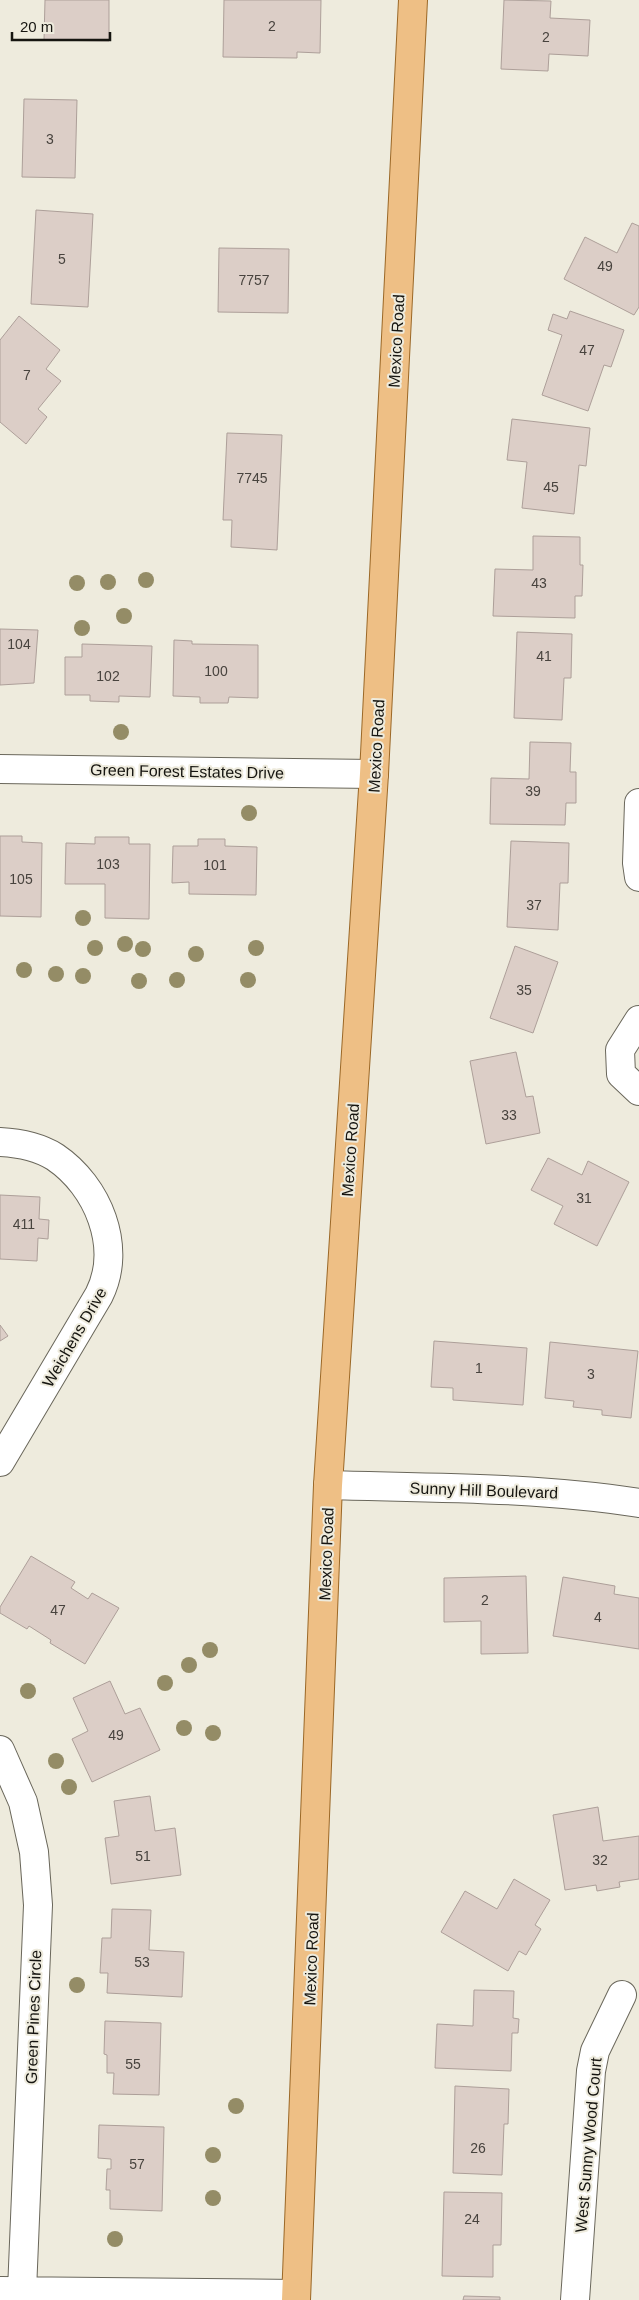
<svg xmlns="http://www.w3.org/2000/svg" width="639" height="2300" font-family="Arial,sans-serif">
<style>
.building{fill:#dccec7;stroke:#ad9f99}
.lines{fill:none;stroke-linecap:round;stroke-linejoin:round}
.street-casing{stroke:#6a675b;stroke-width:30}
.primary-casing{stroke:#9b6827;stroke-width:30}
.street{stroke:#fff;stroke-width:28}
.primary{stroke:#eebf85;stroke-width:28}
.tree{fill:#948c66}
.labels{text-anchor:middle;stroke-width:4;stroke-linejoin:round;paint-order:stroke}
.number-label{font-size:14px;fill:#48433e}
.street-label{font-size:16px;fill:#161510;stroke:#eeebdd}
</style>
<rect width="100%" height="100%" fill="#eeebdd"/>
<path class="building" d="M 45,0 L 109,0 L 109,41 L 44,40 Z
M 224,0 L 321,0 L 320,53 L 297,52 L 297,58 L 223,57 Z
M 504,0 L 551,1 L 550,18 L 590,20 L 588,56 L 549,54 L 548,71 L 501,69 Z
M 24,99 L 77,100 L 75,178 L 22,177 Z
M 36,210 L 93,214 L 88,307 L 31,304 Z
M 632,223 L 639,226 L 639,307 L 634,315 L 564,279 L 585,237 L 617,253 Z
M 219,248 L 289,249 L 288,313 L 218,312 Z
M 570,311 L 624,330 L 611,367 L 604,365 L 588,411 L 542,395 L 562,335 L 548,330 L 553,314 L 567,319 Z
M 19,316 L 60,350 L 46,369 L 61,381 L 38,409 L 47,417 L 26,444 L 0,422 L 0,340 Z
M 512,419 L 590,428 L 586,466 L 579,465 L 574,514 L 522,508 L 527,462 L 507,460 Z
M 227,433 L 282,435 L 277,550 L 231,547 L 232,520 L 223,520 Z
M 533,536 L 580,537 L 580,565 L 583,565 L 582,596 L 575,596 L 575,618 L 493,616 L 495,569 L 533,570 Z
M 0,629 L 38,630 L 34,683 L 0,685 Z
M 517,632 L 572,634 L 571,678 L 564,678 L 562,720 L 514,718 Z
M 174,640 L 192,641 L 192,644 L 258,645 L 258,698 L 229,697 L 228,703 L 200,703 L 200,697 L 173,696 Z
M 82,644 L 152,646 L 150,697 L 119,696 L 119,702 L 90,701 L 90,695 L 65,695 L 65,657 L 82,657 Z
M 530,742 L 571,743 L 570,772 L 576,772 L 576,803 L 566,803 L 565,825 L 490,824 L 491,778 L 529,779 Z
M 0,836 L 22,836 L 22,842 L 42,843 L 41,917 L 0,916 Z
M 95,837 L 129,837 L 129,844 L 150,844 L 149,919 L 105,918 L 105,884 L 65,884 L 66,843 L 95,844 Z
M 198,839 L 225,839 L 225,846 L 257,847 L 256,895 L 189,894 L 189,882 L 172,883 L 173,846 L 198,846 Z
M 511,841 L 569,843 L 568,883 L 560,883 L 558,930 L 507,927 Z
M 515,946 L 558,962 L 533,1033 L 490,1018 Z
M 516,1052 L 526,1097 L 533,1096 L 540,1133 L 486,1144 L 470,1061 Z
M 548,1158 L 582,1175 L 588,1161 L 629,1182 L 597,1246 L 554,1224 L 563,1206 L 531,1190 Z
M 0,1195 L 40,1197 L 39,1219 L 49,1220 L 48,1239 L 38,1238 L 37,1261 L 0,1259 Z
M 0,1325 L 8,1336 L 0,1341 Z
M 434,1341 L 527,1348 L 523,1405 L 453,1400 L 453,1388 L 431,1387 Z
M 550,1342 L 638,1351 L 631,1418 L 602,1415 L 602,1410 L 573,1407 L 574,1401 L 545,1398 Z
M 31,1556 L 75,1582 L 71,1588 L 88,1599 L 92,1593 L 119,1608 L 85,1664 L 50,1643 L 51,1640 L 29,1626 L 27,1629 L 0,1613 L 0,1607 Z
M 526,1576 L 528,1653 L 481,1654 L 481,1621 L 444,1622 L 444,1578 Z
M 563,1577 L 615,1586 L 614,1594 L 639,1598 L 639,1649 L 553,1636 Z
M 110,1681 L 125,1714 L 140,1708 L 160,1750 L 92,1782 L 72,1739 L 88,1731 L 73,1698 Z
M 150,1796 L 155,1831 L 175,1828 L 181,1875 L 111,1884 L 105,1838 L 119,1836 L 114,1801 Z
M 598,1807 L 603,1841 L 639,1836 L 639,1879 L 619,1882 L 620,1887 L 597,1891 L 596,1885 L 565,1890 L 553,1815 Z
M 514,1879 L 550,1900 L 535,1925 L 541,1929 L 526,1955 L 519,1951 L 508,1971 L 441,1932 L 465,1891 L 497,1909 Z
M 112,1909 L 151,1910 L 149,1950 L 184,1952 L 182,1997 L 107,1993 L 108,1973 L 100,1973 L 102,1938 L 111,1938 Z
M 474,1990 L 514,1991 L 513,2018 L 519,2019 L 518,2033 L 512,2033 L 511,2071 L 435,2068 L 437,2024 L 473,2026 Z
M 105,2021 L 161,2023 L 159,2095 L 113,2094 L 114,2073 L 107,2073 L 107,2055 L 104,2054 Z
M 455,2086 L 509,2089 L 508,2124 L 504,2124 L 502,2175 L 453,2173 Z
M 99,2125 L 164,2127 L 162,2211 L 110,2209 L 110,2190 L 106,2190 L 107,2169 L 111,2169 L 111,2159 L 98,2158 Z
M 444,2192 L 502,2193 L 501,2245 L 493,2245 L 493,2277 L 442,2276 Z
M 464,2296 L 500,2297 L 500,2300 L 463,2300 Z"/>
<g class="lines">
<g class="street-casing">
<path id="street" d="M 0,769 L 374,774
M 639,803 L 637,863 L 639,877
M 639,1020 L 620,1050 L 621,1074 L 639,1091
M 0,1142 C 19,1143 39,1147 55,1157 C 98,1186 123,1247 99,1295 L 0,1462
M 328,1485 C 432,1488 536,1487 639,1503
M 0,1750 L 23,1802 L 34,1852 L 38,1905 L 22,2291
M 0,2291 L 296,2294
M 575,2300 L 591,2071 L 595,2051 L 622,1995"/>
</g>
<g class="primary-casing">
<path id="primary" d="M 296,2300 L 328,1485 L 374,774 L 413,0"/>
</g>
<use href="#street" class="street"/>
<use href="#primary" class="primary"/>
</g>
<g class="tree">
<circle cx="146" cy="580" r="8"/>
<circle cx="108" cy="582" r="8"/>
<circle cx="77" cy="583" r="8"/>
<circle cx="124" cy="616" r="8"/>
<circle cx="82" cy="628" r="8"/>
<circle cx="121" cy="732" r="8"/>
<circle cx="249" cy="813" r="8"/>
<circle cx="83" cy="918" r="8"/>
<circle cx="125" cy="944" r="8"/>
<circle cx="95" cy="948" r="8"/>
<circle cx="256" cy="948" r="8"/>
<circle cx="143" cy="949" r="8"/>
<circle cx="196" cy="954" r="8"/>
<circle cx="24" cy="970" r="8"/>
<circle cx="56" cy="974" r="8"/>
<circle cx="83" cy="976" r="8"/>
<circle cx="177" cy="980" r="8"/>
<circle cx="248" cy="980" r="8"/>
<circle cx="139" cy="981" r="8"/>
<circle cx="210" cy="1650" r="8"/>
<circle cx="189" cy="1665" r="8"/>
<circle cx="165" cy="1683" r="8"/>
<circle cx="28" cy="1691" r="8"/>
<circle cx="184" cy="1728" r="8"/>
<circle cx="213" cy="1733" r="8"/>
<circle cx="56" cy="1761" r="8"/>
<circle cx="69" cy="1787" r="8"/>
<circle cx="77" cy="1985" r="8"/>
<circle cx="236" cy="2106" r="8"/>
<circle cx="213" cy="2155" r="8"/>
<circle cx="213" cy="2198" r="8"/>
<circle cx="115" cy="2239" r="8"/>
</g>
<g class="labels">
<g class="number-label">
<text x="272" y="31">2</text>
<text x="546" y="42">2</text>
<text x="50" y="144">3</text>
<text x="62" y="264">5</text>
<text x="605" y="271">49</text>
<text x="254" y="285">7757</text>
<text x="587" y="355">47</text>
<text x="27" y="380">7</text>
<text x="252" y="483">7745</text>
<text x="551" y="492">45</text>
<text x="539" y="588">43</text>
<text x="19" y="649">104</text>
<text x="544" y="661">41</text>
<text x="216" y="676">100</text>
<text x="108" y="681">102</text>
<text x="533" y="796">39</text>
<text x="108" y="869">103</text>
<text x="215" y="870">101</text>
<text x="21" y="884">105</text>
<text x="534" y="910">37</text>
<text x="524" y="995">35</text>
<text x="509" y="1120">33</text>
<text x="584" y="1203">31</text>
<text x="24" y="1229">411</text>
<text x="479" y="1373">1</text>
<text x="591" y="1379">3</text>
<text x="485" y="1605">2</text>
<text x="58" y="1615">47</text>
<text x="598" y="1622">4</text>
<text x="116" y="1740">49</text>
<text x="143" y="1861">51</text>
<text x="600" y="1865">32</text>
<text x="142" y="1967">53</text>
<text x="133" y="2069">55</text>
<text x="478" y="2153">26</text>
<text x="137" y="2169">57</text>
<text x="472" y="2224">24</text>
</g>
<g class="street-label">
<text transform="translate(396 341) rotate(-87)" y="6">Mexico Road</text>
<text transform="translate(376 746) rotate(-87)" y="6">Mexico Road</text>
<text transform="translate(187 771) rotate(1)" y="6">Green Forest Estates Drive</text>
<text transform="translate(350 1150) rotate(-86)" y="6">Mexico Road</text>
<text transform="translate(74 1337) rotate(-60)" y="6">Weichens Drive</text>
<text transform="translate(484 1490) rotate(2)" y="6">Sunny Hill Boulevard</text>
<text transform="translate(326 1554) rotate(-88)" y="6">Mexico Road</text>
<text transform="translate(311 1959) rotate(-88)" y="6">Mexico Road</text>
<text transform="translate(33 2017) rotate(-88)" y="6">Green Pines Circle</text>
<text transform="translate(588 2145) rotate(-85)" y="6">West Sunny Wood Court</text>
</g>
</g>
<path d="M12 32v8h98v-8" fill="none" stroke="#161510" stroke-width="2.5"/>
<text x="20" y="32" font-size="15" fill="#161510" stroke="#eeebdd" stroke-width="4" paint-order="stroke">20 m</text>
</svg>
